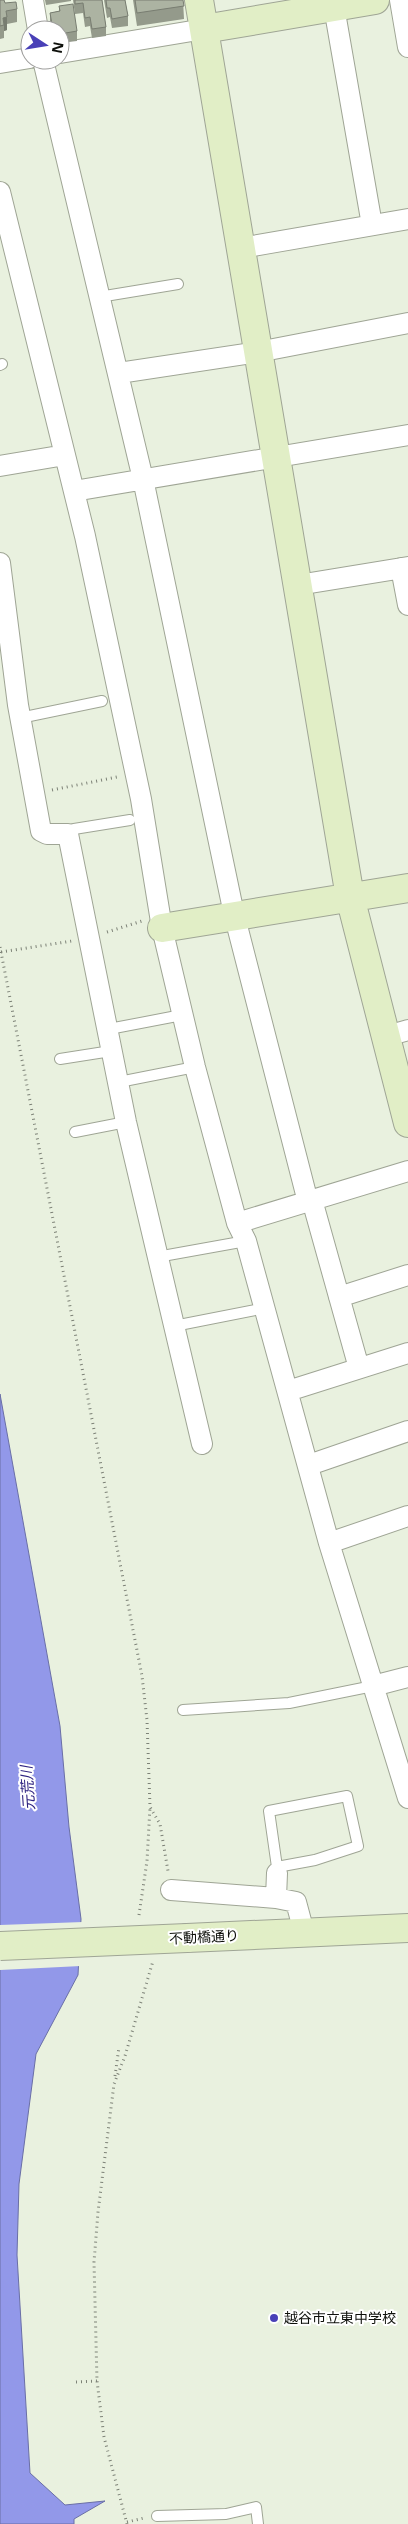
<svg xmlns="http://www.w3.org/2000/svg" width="408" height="2524" font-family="'Open Sans','Noto Sans JP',sans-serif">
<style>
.water{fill:#9298e9;stroke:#6a6fa6}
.pier{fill:#e9f1df}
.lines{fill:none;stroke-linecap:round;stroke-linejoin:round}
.lane-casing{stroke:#9fa595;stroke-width:12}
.street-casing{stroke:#9fa595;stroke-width:22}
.secondary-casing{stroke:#9fa595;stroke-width:30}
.path{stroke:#7d8277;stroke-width:3;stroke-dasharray:1 4;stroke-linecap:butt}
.lane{stroke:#fff;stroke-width:10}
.street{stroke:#fff;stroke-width:20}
.secondary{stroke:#e1eec6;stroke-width:28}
.secondary-bridge-casing{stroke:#9fa595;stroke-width:30;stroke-linecap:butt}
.secondary-bridge{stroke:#e1eec6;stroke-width:28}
.wall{fill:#949a8b}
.shaded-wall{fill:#787d71}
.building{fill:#acb3a2;stroke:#787d71}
.poi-dot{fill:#4940b7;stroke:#fff;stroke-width:2}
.labels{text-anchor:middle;stroke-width:4;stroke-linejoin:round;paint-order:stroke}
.street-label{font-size:14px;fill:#0e100b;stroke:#fff}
.poi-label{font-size:14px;fill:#0e100b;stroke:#fff;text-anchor:start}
.water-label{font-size:15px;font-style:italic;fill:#2e2380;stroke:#fff}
</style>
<rect width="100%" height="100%" fill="#e9f1df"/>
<path class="water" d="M 0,1394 L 60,1726 L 69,1827 L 81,1919 L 78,1975 L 36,2054 L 19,2184 L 17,2255 L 30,2473 L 65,2505 L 105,2501 L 74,2519 L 74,2524 L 0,2524 Z"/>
<path class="pier" d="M 83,1922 L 81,1966 L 0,1970 L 0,1925 Z"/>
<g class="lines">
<g class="lane-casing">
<path id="lane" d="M 99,297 L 178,284
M 0,365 L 2,364
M 20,718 L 102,701
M 66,834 L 74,829 L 130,820
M 109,1029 L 182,1015
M 60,1059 L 111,1051
M 119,1082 L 195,1067
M 75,1132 L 126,1122
M 157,1257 L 246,1241
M 174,1326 L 265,1308
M 183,1710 L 289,1703 L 373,1686
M 347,1796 L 358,1846 L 315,1860 L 277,1867 L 269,1811 Z
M 157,2516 L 226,2514 L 256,2507 L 258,2524"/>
</g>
<g class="street-casing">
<path id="street" d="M 33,0 L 38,30
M 400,0 L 408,47
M 334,7 L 372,225
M 60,53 L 204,29
M 43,60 L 143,479 L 234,914 L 308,1202
M 0,63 L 30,58
M 0,192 L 85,536 L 141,799 L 162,928 L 195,1067 L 237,1223 L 246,1241 L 329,1543 L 408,1798
M 241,248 L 408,219
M 119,373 L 258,352 L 408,323
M 0,466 L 65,455
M 74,491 L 408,435
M 0,563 L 18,705 L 41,831 L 47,834 L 68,834 L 126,1122 L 202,1444
M 401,568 L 408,605
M 298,585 L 408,567
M 387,1036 L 408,1030
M 312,1200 L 359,1368
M 237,1223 L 408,1171
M 339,1297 L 408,1275
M 288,1391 L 408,1353
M 309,1465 L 408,1431
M 329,1543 L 408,1516
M 373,1686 L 408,1677
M 171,1890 L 276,1898 L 296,1902 L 304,1932
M 276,1898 L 277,1873"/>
</g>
<g class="secondary-casing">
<path id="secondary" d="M 199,0 L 350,897 L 408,1123
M 204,29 L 375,0
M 162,928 L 408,888
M 187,1938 L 408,1928"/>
</g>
<path class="path" d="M 52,790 L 117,777
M 107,932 L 142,921
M 0,947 L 142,1676 L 147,1720 L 150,1807 L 160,1824 L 168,1871
M 1,952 L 72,941
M 139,1915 L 147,1861 L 150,1807
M 115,2076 L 119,2047
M 76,2382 L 97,2381
M 127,2522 L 144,2518
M 127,2524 L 104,2437 L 97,2381 L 94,2262 L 98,2212 L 114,2084 L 125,2056 L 153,1961"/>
<use href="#lane" class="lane"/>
<use href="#street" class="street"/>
<use href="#secondary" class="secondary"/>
<g class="secondary-bridge-casing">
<path id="secondary-bridge" d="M 0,1946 L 187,1938"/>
</g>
<use href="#secondary-bridge" class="secondary-bridge"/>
</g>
<path class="wall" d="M 0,0 L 5,3 L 17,9 L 17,22 L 7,24 L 7,30 L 4,31 L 4,38 L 0,39 Z
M 45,0 L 71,0 L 71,1 L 46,5 Z
M 73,0 L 102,0 L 106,27 L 106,36 L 92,38 L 90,26 L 85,27 L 83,13 L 75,14 Z
M 104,0 L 125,0 L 128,16 L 128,26 L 112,28 L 110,17 L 107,18 Z
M 133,0 L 183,0 L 184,19 L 137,26 Z
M 59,6 L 77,31 L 77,41 L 60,43 L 60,30 L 52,30 L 50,22 L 50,13 L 59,11 Z"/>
<path class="shaded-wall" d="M 7,17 L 7,30 L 4,31 L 4,25 L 3,18 Z"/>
<path class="building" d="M 0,0 L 4,0 L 5,3 L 16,2 L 17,9 L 6,11 L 7,17 L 3,18 L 4,25 L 0,26 Z
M 75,0 L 102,0 L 106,27 L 92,29 L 90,17 L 85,18 L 83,3 L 75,4 Z
M 106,0 L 125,0 L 128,16 L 112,19 L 110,8 L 107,8 Z
M 135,0 L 183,0 L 184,6 L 137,13 Z
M 73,4 L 77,31 L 60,34 L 60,30 L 53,30 L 50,13 L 60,11 L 59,6 Z"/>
<circle class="poi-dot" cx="274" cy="2318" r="5"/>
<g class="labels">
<g class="street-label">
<text transform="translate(204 1937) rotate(-3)" y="5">不動橋通り</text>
</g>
<g class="poi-label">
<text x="284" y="2323">越谷市立東中学校</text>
</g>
<g class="water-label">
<text transform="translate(28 1788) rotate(-94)" y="5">元荒川</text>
</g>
</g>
<g transform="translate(45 45) rotate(102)"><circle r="24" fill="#ffffff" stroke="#9f9f9d"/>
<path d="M0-4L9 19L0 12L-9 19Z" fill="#4940b7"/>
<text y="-8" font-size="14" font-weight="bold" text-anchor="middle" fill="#0e100b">N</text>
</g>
</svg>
